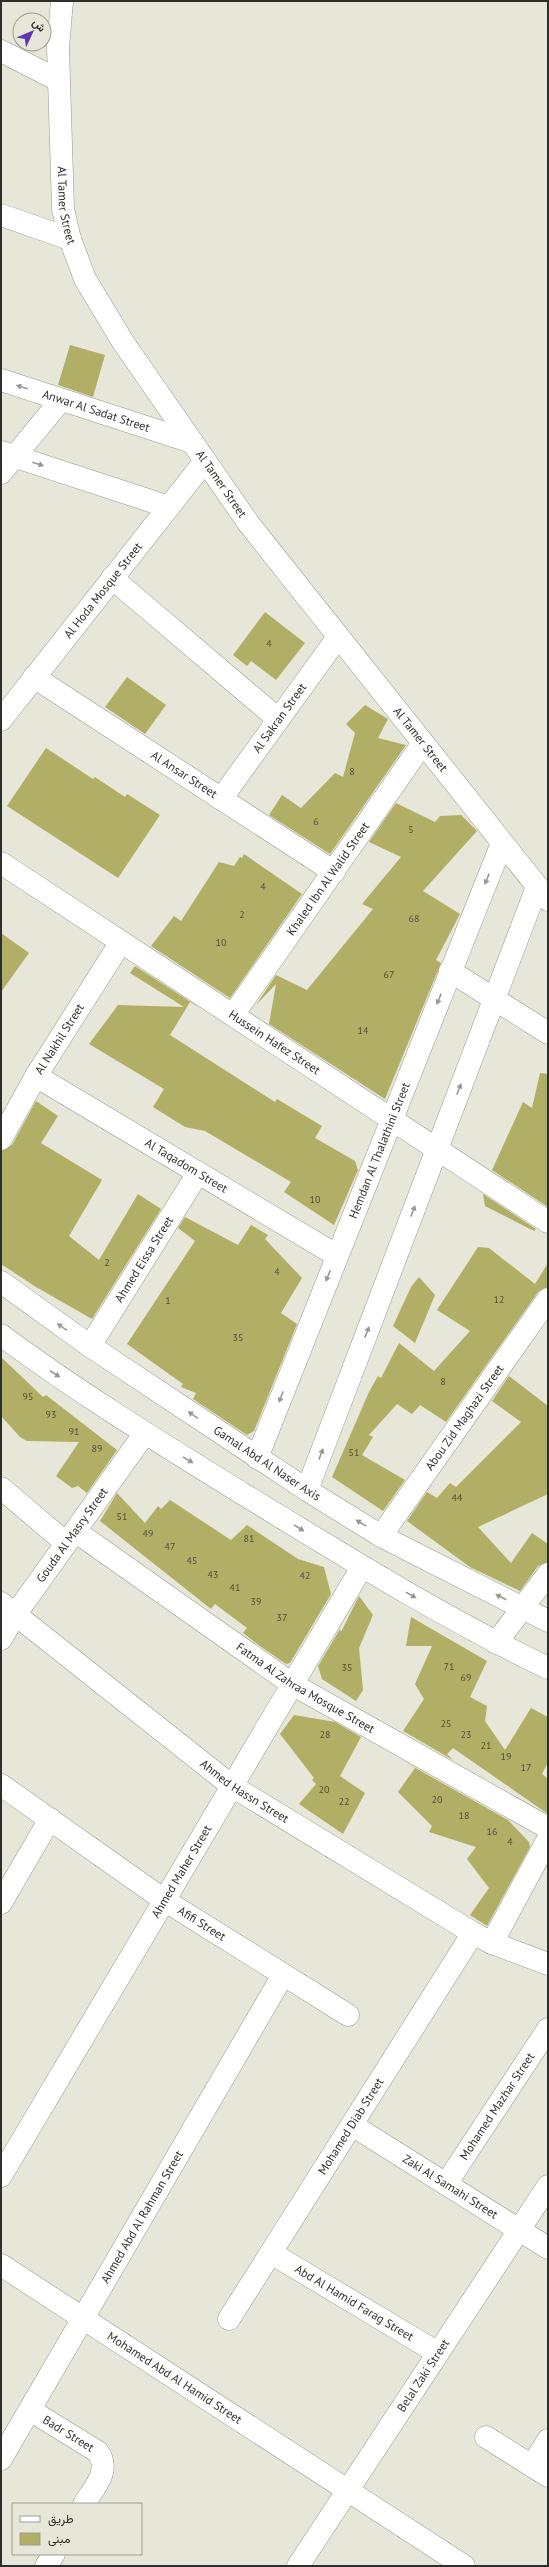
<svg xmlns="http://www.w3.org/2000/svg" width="549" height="2567" font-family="'PT Sans',Vazirmatn,sans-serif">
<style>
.building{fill:#b0af65}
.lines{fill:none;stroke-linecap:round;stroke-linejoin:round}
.minor-casing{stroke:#97988b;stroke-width:23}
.minor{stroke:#fff;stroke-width:22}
.oneway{fill:#979794}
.labels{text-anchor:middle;stroke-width:3;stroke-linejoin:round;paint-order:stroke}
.number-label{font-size:10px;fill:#4f4f39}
.street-label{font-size:12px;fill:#2f2f2a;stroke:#e6e6d9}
</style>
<rect width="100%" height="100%" fill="#e6e6d9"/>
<path class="building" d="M 70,345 L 105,355 L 93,397 L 58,385 Z
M 265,612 L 305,643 L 276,680 L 251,661 L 247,666 L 233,655 Z
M 127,677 L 166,705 L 145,734 L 105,707 Z
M 365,705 L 388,719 L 378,738 L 406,745 L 330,854 L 269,815 L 282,795 L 301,808 L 335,773 L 343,777 L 355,733 L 346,724 Z
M 46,748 L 93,779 L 95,777 L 125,797 L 127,794 L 160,815 L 118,878 L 7,806 Z
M 396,803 L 435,822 L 440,816 L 461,815 L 477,831 L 423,891 L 460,914 L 436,960 L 441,963 L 385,1099 L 269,1024 L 276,984 L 256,1005 L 276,975 L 307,990 L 373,909 L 362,904 L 401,857 L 369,842 Z
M 244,854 L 302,894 L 230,998 L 151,946 L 174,916 L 181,921 L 219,862 L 234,866 L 240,857 L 242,858 Z
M 1,933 L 29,953 L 1,992 Z
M 135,966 L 200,1008 L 190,1002 L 170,1035 L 275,1102 L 277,1099 L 322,1126 L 315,1138 L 355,1161 L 358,1170 L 334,1225 L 284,1192 L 291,1182 L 205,1131 L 185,1127 L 153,1107 L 164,1089 L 89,1044 L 118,1005 L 184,1007 L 130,973 Z
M 540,1073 L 548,1074 L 548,1207 L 492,1170 L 523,1102 L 532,1108 Z
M 36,1101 L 58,1116 L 41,1143 L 102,1180 L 69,1236 L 99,1260 L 138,1194 L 161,1209 L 92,1319 L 36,1287 L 1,1264 L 1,1151 L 12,1145 Z
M 483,1194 L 536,1229 L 534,1231 L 485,1206 Z
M 185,1217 L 238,1245 L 251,1225 L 268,1235 L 265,1239 L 302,1278 L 281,1313 L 297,1324 L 254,1431 L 247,1435 L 193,1399 L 196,1393 L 181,1387 L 183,1384 L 127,1344 L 195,1241 L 178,1228 Z
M 478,1247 L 489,1248 L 535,1284 L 548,1263 L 548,1287 L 538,1292 L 446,1422 L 420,1405 L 412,1414 L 397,1404 L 369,1435 L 373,1437 L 362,1455 L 405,1480 L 383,1511 L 332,1477 L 369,1392 L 378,1376 L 381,1378 L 399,1343 L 434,1371 L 470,1331 L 437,1310 Z
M 419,1277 L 435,1295 L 415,1343 L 393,1326 L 411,1287 Z
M 1,1357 L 43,1397 L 46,1395 L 117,1450 L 87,1493 L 78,1486 L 72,1488 L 56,1476 L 79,1442 L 27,1441 L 20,1437 L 1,1416 Z
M 509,1376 L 548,1406 L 548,1494 L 478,1527 L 511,1563 L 532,1533 L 548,1544 L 548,1562 L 538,1566 L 520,1591 L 470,1567 L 407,1521 L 427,1492 L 437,1498 L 450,1483 L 456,1487 L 521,1422 L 492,1401 Z
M 117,1493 L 145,1523 L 158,1506 L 161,1509 L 170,1500 L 231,1540 L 247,1525 L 298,1559 L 324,1567 L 331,1594 L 290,1663 L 286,1664 L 260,1646 L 243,1633 L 247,1628 L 215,1604 L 211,1609 L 100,1521 Z
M 359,1596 L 373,1615 L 359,1648 L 363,1690 L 356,1701 L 322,1679 L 318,1666 L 340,1629 L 341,1632 Z
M 411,1617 L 487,1661 L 470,1697 L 487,1706 L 485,1721 L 505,1750 L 531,1708 L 548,1717 L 548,1762 L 542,1774 L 548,1779 L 548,1814 L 453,1748 L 447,1754 L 453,1760 L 403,1731 L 424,1699 L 415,1684 L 432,1646 L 406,1646 Z
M 294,1715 L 335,1722 L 361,1737 L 340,1776 L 365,1793 L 343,1834 L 299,1804 L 316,1784 L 312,1780 L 314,1778 L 280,1734 Z
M 403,1761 L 508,1820 L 529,1842 L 530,1847 L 487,1926 L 470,1915 L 489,1888 L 467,1859 L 476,1847 L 429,1832 L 432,1826 L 398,1792 L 415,1768 Z"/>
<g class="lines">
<g class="minor-casing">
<g id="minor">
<path id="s1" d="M 62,1 L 58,47 L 63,209 L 70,239 L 85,279 L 123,342 L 249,524 L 548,900"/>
<path d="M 1,51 L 58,80"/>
<path d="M 1,215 L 70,239"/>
<path id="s2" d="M 1,380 L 192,442"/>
<path d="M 1,452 L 169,507"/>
<path d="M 1,473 L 61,400"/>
<path d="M 112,578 L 278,719"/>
<path id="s3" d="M 34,677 L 334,872"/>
<path id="s4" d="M 1,720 L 205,461"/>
<path id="s5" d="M 221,799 L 338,637"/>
<path id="s6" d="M 1,863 L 548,1222"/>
<path d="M 450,971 L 548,1033"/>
<path id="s7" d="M 233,1015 L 423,743"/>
<path id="s8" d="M 36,1076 L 336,1255"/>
<path id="s9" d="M 1,1139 L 36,1076 L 121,942"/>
<path id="s10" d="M 1,1282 L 90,1346 L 307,1490 L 381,1536 L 548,1621"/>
<path d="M 1,1335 C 79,1393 161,1443 243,1494 C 343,1555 442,1617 548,1668"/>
<path id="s11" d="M 90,1346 L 198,1173"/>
<path id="s12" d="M 257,1458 L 502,843"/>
<path d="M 1,1488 L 66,1543"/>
<path d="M 307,1490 L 537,887"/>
<path id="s13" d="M 75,1531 L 292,1684 L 548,1828"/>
<path id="s14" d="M 381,1536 L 548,1299"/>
<path id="s15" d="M 1,1603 L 232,1786 L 473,1933 L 492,1943 L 548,1964"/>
<path id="s16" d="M 1,1639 L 15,1615 L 145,1433"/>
<path d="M 496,1643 L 548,1574"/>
<path id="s17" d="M 1,1785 L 164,1900 L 348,2015"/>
<path d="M 1,1903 L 50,1819"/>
<path d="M 492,1943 L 548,1839"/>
<path id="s18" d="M 352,2125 L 548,2248"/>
<path id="s19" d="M 1,2176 L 362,1567"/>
<path id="s20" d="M 446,2184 L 548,2029"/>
<path id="s21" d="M 271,2253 L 438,2353"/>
<path id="s22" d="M 1,2265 L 464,2566"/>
<path id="s23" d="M 229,2319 L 473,1933"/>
<path id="s24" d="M 30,2410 L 98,2452 C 111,2471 94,2488 84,2504"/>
<path d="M 486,2437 L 548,2476"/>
<path id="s25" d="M 1,2459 L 283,1975"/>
<path d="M 532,2466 L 548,2440"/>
<path d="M 46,2566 L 54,2554"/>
<path id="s26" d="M 298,2566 L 548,2186"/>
</g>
</g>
<use href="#minor" class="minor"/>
</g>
<defs><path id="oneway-solid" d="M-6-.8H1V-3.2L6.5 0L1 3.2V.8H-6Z"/></defs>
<g class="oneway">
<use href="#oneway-solid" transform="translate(22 387) rotate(-162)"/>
<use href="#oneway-solid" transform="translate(38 464) rotate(18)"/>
<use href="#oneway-solid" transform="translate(487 879) rotate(112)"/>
<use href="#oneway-solid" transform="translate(439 999) rotate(112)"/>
<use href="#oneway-solid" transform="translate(459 1089) rotate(-69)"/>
<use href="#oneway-solid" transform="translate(413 1211) rotate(-69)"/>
<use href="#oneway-solid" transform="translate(328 1276) rotate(111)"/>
<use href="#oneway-solid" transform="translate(62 1327) rotate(-145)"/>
<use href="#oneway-solid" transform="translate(367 1332) rotate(-69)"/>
<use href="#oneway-solid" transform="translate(55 1374) rotate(33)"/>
<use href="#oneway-solid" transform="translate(281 1397) rotate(111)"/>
<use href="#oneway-solid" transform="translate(193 1415) rotate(-146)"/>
<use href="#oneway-solid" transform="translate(321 1454) rotate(-69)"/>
<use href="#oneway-solid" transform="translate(188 1460) rotate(31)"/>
<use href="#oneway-solid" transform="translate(361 1523) rotate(-148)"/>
<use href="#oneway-solid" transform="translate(299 1528) rotate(32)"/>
<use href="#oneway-solid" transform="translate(411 1595) rotate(29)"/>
<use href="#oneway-solid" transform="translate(501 1597) rotate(-153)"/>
</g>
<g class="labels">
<g class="number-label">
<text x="269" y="647">4</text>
<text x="352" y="775">8</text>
<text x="316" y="825">6</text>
<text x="411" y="833">5</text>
<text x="263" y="890">4</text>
<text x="242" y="918">2</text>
<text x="414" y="922">68</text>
<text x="221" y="946">10</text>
<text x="389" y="978">67</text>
<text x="363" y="1034">14</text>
<text x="315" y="1203">10</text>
<text x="107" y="1266">2</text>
<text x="277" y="1275">4</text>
<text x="499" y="1303">12</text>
<text x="168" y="1304">1</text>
<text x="238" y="1341">35</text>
<text x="443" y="1385">8</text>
<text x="28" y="1400">95</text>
<text x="51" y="1418">93</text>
<text x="74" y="1435">91</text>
<text x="97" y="1452">89</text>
<text x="354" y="1456">51</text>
<text x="457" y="1501">44</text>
<text x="122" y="1520">51</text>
<text x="148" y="1537">49</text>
<text x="249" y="1542">81</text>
<text x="170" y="1550">47</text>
<text x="192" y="1564">45</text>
<text x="213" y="1578">43</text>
<text x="305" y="1579">42</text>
<text x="235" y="1591">41</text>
<text x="256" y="1605">39</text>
<text x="282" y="1621">37</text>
<text x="449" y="1670">71</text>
<text x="347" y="1671">35</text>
<text x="466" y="1681">69</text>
<text x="446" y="1727">25</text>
<text x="325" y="1738">28</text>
<text x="466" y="1738">23</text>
<text x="486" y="1749">21</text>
<text x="506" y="1760">19</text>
<text x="526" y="1771">17</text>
<text x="324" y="1793">20</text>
<text x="437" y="1803">20</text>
<text x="344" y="1805">22</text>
<text x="464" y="1819">18</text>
<text x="492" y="1835">16</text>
<text x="510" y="1845">4</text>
</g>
<g class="street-label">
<text dy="4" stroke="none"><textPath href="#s1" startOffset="205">Al Tamer Street</textPath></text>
<text dy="4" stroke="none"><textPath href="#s2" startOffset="100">Anwar Al Sadat Street</textPath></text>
<text dy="4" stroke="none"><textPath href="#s1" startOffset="528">Al Tamer Street</textPath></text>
<text dy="4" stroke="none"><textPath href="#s4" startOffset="165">Al Hoda Mosque Street</textPath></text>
<text dy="4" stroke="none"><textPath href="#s5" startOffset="100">Al Sakran Street</textPath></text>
<text dy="4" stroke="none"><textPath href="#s1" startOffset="852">Al Tamer Street</textPath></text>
<text dy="4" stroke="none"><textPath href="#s3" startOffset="179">Al Ansar Street</textPath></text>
<text dy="4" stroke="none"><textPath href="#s7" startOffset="166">Khaled Ibn Al Walid Street</textPath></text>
<text dy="4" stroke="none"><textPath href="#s9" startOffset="116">Al Nakhil Street</textPath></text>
<text dy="4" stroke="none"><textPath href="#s6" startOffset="327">Hussein Hafez Street</textPath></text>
<text dy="4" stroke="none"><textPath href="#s12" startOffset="331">Hemdan Al Thalathini Street</textPath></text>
<text dy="4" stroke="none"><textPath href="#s8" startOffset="175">Al Taqadom Street</textPath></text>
<text dy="4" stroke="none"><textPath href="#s11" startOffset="102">Ahmed Eissa Street</textPath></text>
<text dy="4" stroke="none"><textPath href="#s14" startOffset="145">Abou Zid Maghazi Street</textPath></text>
<text dy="4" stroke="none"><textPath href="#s10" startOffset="322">Gamal Abd Al Naser Axis</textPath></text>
<text dy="4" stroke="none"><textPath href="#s16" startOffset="126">Gouda Al Masry Street</textPath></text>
<text dy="4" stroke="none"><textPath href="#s13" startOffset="279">Fatma Al Zahraa Mosque Street</textPath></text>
<text dy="4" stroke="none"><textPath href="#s15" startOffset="308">Ahmed Hassn Street</textPath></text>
<text dy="4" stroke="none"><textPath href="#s19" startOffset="354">Ahmed Maher Street</textPath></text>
<text dy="4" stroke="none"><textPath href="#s17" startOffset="244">Afifi Street</textPath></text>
<text dy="4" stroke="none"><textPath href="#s20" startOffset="93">Mohamed Mazhar Street</textPath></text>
<text dy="4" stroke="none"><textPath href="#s23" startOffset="228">Mohamed Diab Street</textPath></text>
<text dy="4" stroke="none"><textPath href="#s18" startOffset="116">Zaki Al Samahi Street</textPath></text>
<text dy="4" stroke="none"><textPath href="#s25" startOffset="280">Ahmed Abd Al Rahman Street</textPath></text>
<text dy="4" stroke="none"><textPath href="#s21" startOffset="97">Abd Al Hamid Farag Street</textPath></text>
<text dy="4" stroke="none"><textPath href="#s26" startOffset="228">Belal Zaki Street</textPath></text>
<text dy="4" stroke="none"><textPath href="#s22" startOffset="207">Mohamed Abd Al Hamid Street</textPath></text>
<text dy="4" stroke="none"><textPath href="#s24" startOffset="45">Badr Street</textPath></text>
</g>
</g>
<rect width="549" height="2567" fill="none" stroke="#2f2f2a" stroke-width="4"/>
<rect x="12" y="2503" width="130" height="52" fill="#e6e6d9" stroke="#9d9d93"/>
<rect x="20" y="2516" width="20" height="6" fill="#ffffff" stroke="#9d9d93"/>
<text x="48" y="2523" font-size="12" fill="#2f2f2a">طريق</text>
<rect x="20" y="2533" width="20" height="12" fill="#b0af65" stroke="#9d9d93"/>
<text x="48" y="2543" font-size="12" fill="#2f2f2a">مبنى</text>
<g transform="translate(32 32) rotate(46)"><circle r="19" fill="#e6e6d9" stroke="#9d9d93"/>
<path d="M0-3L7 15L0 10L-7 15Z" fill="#6036ae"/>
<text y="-6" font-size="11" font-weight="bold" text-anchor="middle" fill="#2f2f2a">ش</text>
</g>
</svg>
